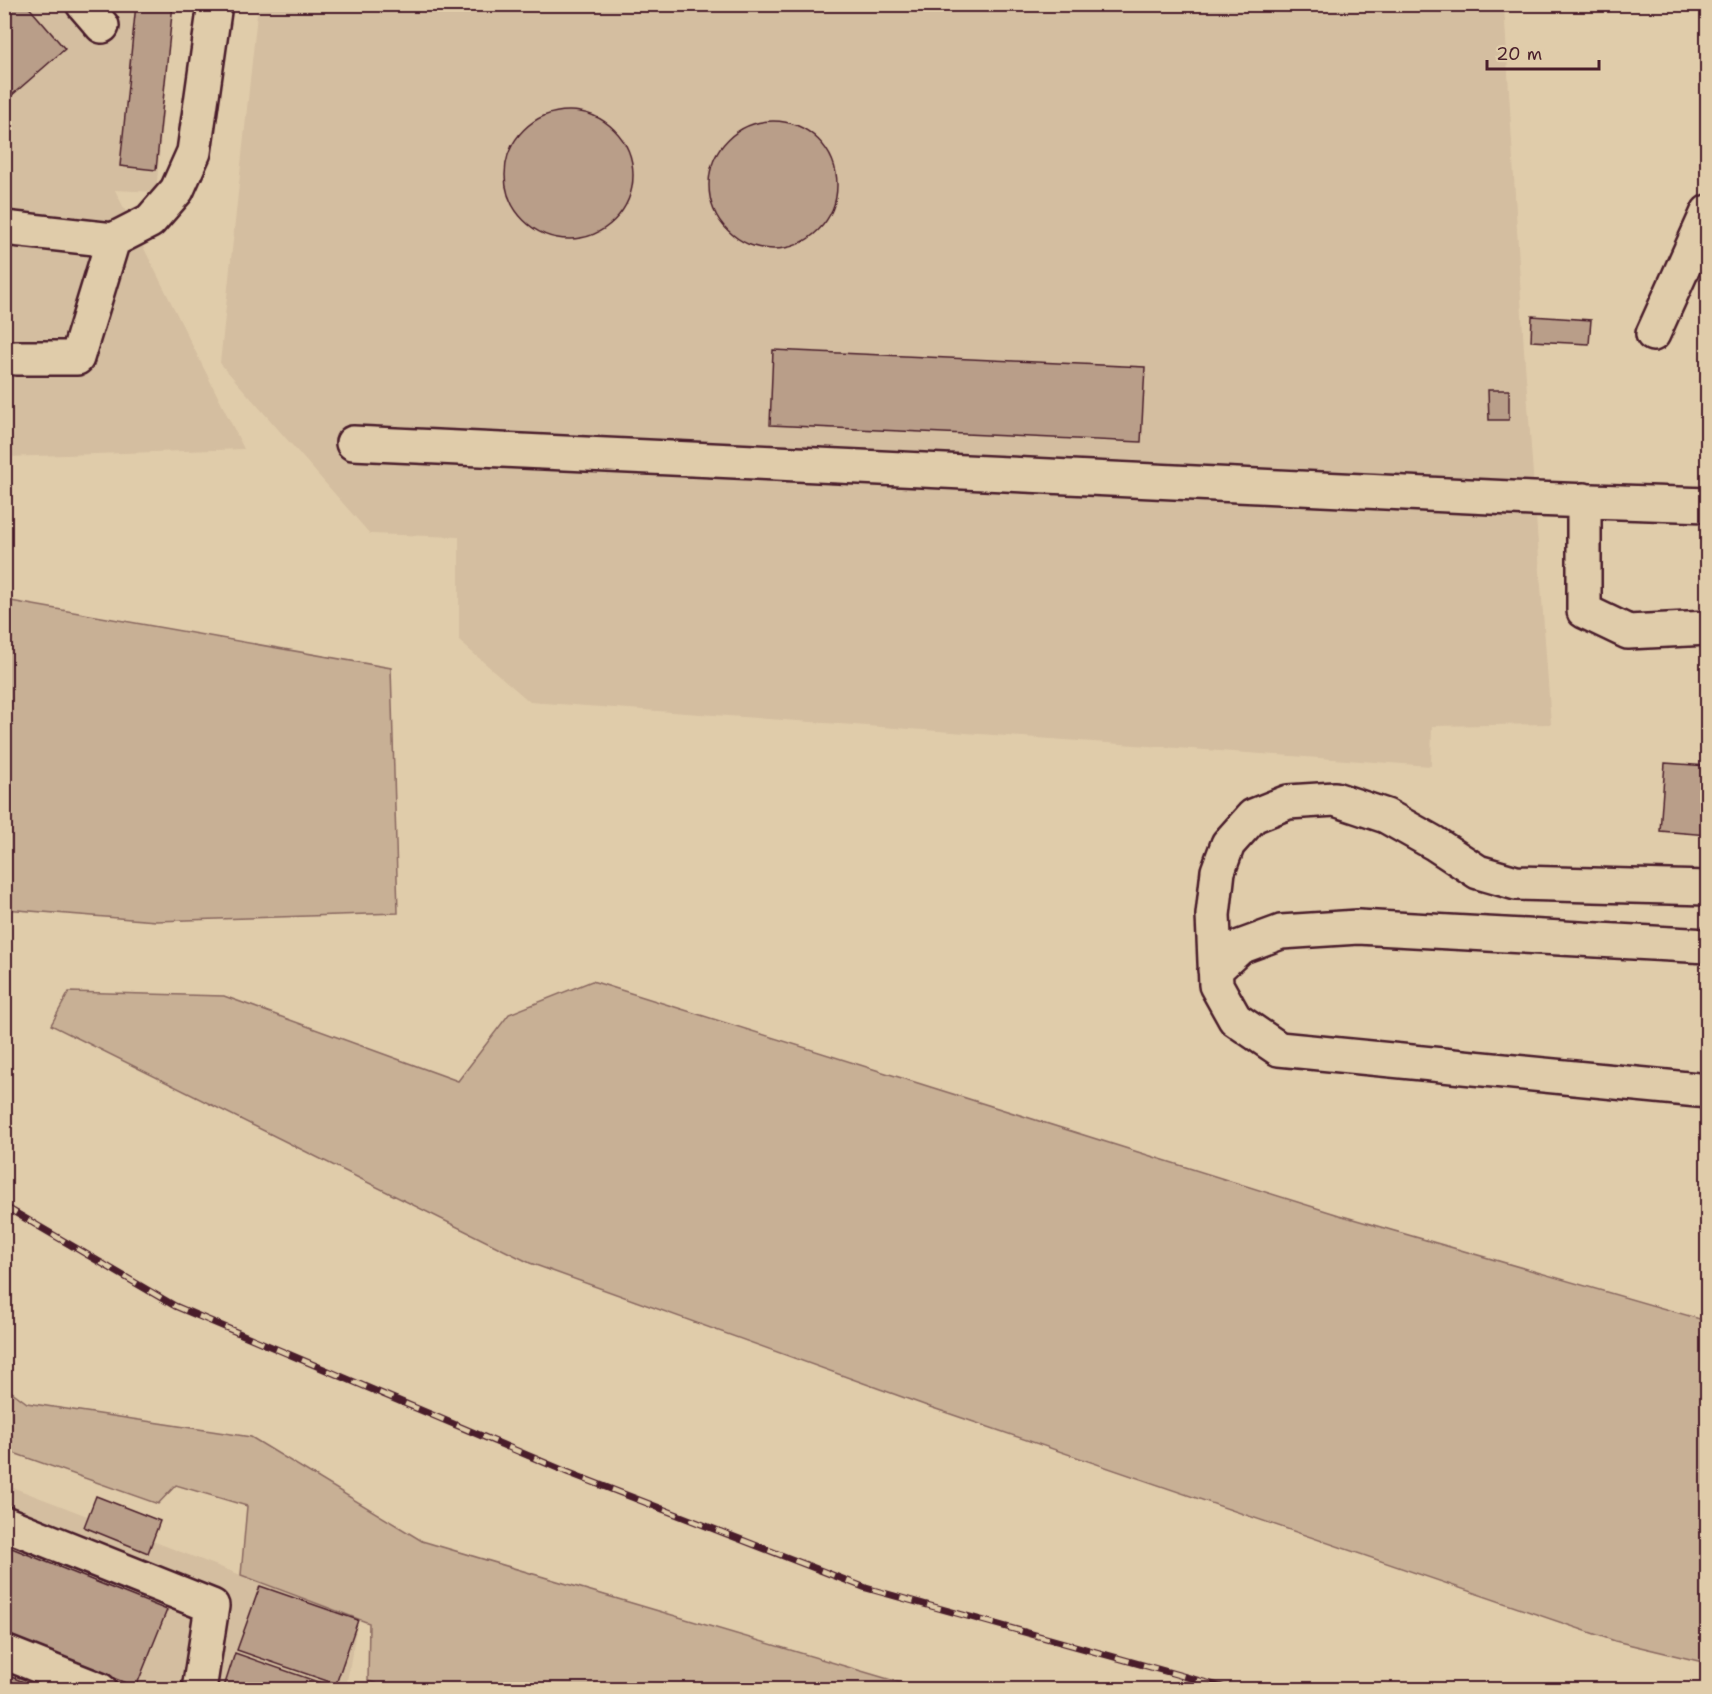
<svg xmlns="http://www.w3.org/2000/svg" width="1712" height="1694" font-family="'Shantell Sans',sans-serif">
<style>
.built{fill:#d4bea0}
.green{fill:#c8b095;stroke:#896860;stroke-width:1.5}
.building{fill:#b99e89;stroke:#4a1f2b;stroke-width:1.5}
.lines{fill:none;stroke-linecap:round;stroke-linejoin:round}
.minor-casing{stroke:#4a1f2b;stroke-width:38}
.minor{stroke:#e0ccaa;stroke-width:33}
.rail-casing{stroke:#4a1f2b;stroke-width:7}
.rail{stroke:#e0ccaa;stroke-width:4.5;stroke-dasharray:14;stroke-linecap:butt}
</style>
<rect width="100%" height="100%" fill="#e0ccaa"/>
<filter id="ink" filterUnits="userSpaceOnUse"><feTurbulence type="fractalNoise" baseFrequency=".0167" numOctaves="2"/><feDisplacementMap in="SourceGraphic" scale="12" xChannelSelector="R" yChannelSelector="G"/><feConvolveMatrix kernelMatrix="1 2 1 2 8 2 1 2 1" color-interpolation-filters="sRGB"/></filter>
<g filter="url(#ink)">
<path class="built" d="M 4,5 L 173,5 L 156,192 L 115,190 L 244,449 L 5,457 Z
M 258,5 L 1504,5 L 1524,350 L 1551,724 L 1432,726 L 1431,766 L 530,702 L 459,641 L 459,537 L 370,534 L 220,363 Z
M 4,1484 L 358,1620 L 347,1681 L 373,1689 L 5,1689 Z"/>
<path class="green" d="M 5,600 L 391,668 L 398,913 L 156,921 L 5,909 Z
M 592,981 L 1339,1215 L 1707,1321 L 1707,1663 L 1615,1641 L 930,1407 L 530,1263 L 51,1025 L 69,992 L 224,996 L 458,1081 L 509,1014 Z
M 4,1386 L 27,1403 L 251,1437 L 422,1541 L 922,1689 L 397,1690 L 368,1681 L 369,1623 L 241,1575 L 247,1506 L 176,1485 L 158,1504 L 5,1450 Z"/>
<path class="building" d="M 4,4 L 26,4 L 65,49 L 4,102 Z
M 136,4 L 173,4 L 156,170 L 120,166 Z
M505 175a64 64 0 1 1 128 0a64 64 0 1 1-128 0Z
M709 185a64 64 0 1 1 128 0a64 64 0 1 1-128 0Z
M 1532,316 L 1591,320 L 1589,344 L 1531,341 Z
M 773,350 L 1145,367 L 1141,442 L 770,425 Z
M 1488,390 L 1509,390 L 1509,420 L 1489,420 Z
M 1665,763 L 1708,766 L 1708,835 L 1660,831 Z
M 96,1496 L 160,1521 L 148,1553 L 84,1527 Z
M 4,1545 L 167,1610 L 136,1687 L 4,1635 Z
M 260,1586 L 358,1620 L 336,1684 L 237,1650 Z
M 235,1653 L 341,1690 L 223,1690 Z
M 4,1674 L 43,1690 L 4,1690 Z"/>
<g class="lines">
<g class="minor-casing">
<path id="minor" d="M 83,4 L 102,26
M 4,228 L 113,240 L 150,221 L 177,190 L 194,152 L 215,4
M 1653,334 L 1708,212
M 16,358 L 77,358 L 113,240
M 353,443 L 1533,499 L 1708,505
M 1584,500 L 1584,611 L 1628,632 L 1708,628
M 1708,888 L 1516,883 L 1478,872 L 1434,843 L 1386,816 L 1335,799 L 1288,802 L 1253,816 L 1228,844 L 1218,871 L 1213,915 L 1216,985 L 1235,1019 L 1279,1049 L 1708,1091
M 1215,970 L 1240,947 L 1281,932 L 1358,927 L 1708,946
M 4,1523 L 212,1606 L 199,1690
M 4,1652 L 100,1690"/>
</g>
<use href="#minor" class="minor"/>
<g class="rail-casing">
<path id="rail" d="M 4,1206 L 175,1306 L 567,1472 L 866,1588 L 1233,1690"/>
</g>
<use href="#rail" class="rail"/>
</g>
</g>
<rect width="1712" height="1694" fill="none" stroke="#e0ccaa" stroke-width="24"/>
<rect x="12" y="12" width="1688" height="1670" fill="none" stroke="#4a1f2b" stroke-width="2" filter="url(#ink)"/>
<path d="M1487 60v9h112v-9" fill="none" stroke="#4a1f2b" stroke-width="3"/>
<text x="1496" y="60" font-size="18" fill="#4a1f2b" stroke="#e0ccaa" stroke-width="4.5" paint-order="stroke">20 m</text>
</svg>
